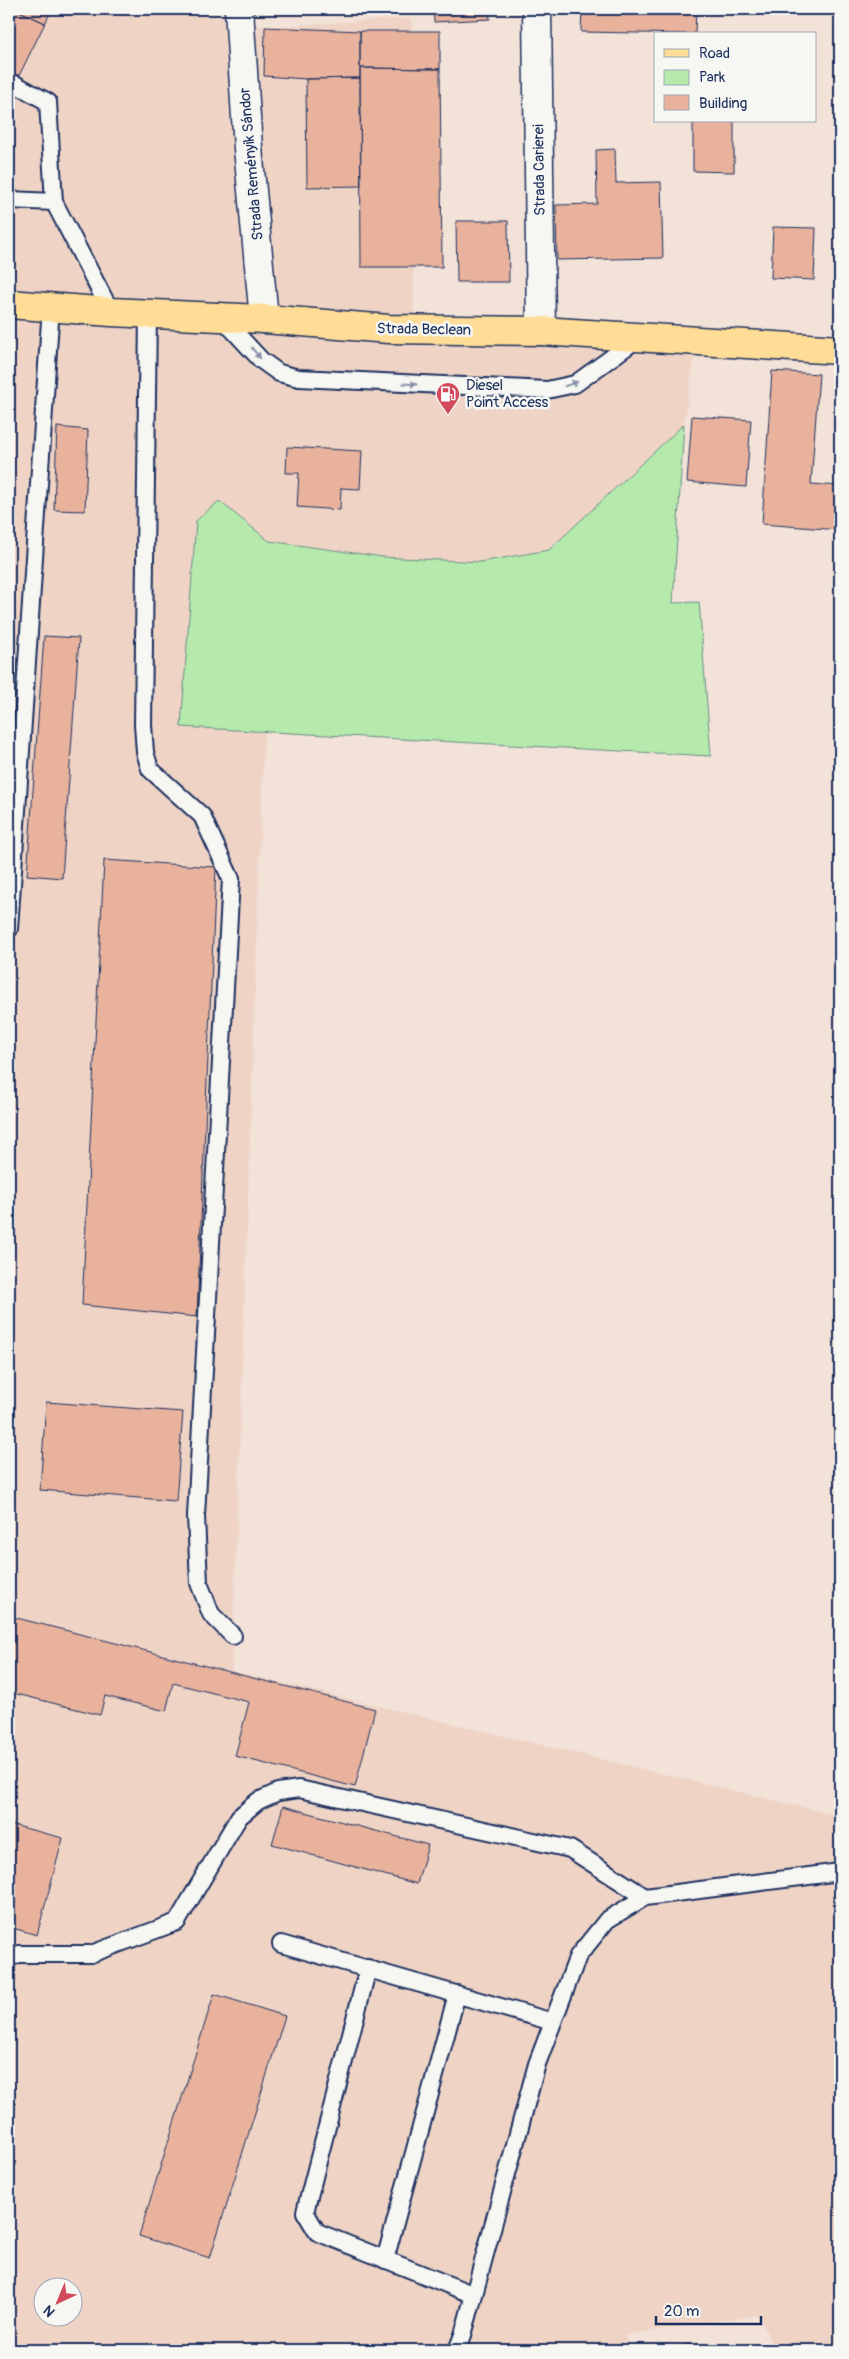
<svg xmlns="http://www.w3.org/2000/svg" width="849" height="2359" font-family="Pangolin,sans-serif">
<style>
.built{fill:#efd4c6;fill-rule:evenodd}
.green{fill:#b5eaac;stroke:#688c85}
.building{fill:#e8b29d;stroke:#1b2f5e}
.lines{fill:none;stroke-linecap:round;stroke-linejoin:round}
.service-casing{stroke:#1b2f5e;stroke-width:20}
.minor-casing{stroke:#1b2f5e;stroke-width:31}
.primary-casing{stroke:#1b2f5e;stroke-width:31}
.service{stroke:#f6f6f2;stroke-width:16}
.minor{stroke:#f6f6f2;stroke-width:28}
.primary{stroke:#ffdd96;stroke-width:28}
.oneway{fill:#8892a8}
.labels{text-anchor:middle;stroke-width:5;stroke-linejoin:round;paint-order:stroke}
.street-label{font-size:15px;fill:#1b2f5e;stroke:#f6f6f2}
.poi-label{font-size:15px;fill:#1b2f5e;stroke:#f6f6f2;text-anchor:start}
</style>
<rect width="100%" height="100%" fill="#f2e2d8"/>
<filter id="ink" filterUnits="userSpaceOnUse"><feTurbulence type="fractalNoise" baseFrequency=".02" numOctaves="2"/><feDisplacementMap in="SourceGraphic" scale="10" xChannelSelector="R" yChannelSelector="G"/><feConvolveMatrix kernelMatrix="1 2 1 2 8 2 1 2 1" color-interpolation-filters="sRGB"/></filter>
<g filter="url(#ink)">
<path class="built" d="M 9,9 L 199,9 L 199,13 L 266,27 L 412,18 L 414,339 L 695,356 L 684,424 L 549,550 L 480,562 L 383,557 L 269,541 L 219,501 L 181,727 L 264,730 L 232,1671 L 840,1816 L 840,2350 L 774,2350 L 759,2315 L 625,2335 L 629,2350 L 9,2350 ZM 42,2286 L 72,2286 L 72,2316 L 42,2316 Z"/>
<path class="green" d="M 684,424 L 673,603 L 699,602 L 711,756 L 181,727 L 196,521 L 219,501 L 269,541 L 383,557 L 480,562 L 549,550 Z"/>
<path class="building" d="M 9,9 L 15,9 L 45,23 L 9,96 Z
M 15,9 L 52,9 L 45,23 Z
M 433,9 L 489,9 L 490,19 L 434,22 Z
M 582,9 L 696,9 L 695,34 L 581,32 Z
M 265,27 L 360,31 L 360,78 L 306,79 L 264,76 Z
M 360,31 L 440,31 L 440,69 L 360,68 Z
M 360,68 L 440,69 L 442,267 L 361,267 Z
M 360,78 L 361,186 L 307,187 L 306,79 Z
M 693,121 L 734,121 L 734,172 L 693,171 Z
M 615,149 L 616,183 L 661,182 L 663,258 L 557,260 L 556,205 L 597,204 L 596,150 Z
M 456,221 L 508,221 L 509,282 L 457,282 Z
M 773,227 L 816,228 L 814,280 L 771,278 Z
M 772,371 L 819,374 L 811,484 L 840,486 L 840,530 L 762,524 Z
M 692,416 L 751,420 L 746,487 L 687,482 Z
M 57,427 L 88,430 L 85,511 L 54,510 Z
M 287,447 L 362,451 L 360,489 L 341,488 L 340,510 L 297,507 L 299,473 L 286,473 Z
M 44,636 L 79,638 L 62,878 L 27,875 Z
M 104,860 L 216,867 L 197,1317 L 82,1305 Z
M 46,1402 L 183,1412 L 176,1501 L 40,1490 Z
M 9,1616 L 375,1709 L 355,1787 L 235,1756 L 249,1702 L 173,1683 L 166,1711 L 105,1696 L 100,1715 L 9,1692 Z
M 283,1806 L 428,1845 L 417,1884 L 272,1844 Z
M 9,1824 L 63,1838 L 37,1935 L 9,1927 Z
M 214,1994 L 285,2016 L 210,2258 L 139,2236 Z
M 690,2344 L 691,2350 L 662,2350 Z"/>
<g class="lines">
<g class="service-casing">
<path id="service" d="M 15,84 L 48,102 L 54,202
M 9,200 L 54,202 L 111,312
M 148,313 L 143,725 L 145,752 L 150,769 L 202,816 L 231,879 L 196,1516 L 199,1583 L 211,1614 L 233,1636
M 222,318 L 261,360 L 279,373 L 299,378 L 547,390 L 575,384 L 640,337
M 9,929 L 51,306
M 281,1944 L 553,2022
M 9,1958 L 19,1954 L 91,1954 L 177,1922 L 239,1817 L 258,1801 L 278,1792 L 299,1789 L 570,1849 L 645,1897
M 368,1968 L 305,2212 L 317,2232 L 474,2295
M 385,2260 L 457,1994
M 457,2350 L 463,2335 L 537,2064 L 578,1956 L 607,1920 L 645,1897 L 840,1872"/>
</g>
<g class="minor-casing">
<path id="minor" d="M 239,9 L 248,148 L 264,319
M 537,9 L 541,331"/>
</g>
<g class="primary-casing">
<path id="primary" d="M 9,304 L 111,312 L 264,319 L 389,329 L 541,331 L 840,350"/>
</g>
<use href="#service" class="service"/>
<use href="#minor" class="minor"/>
<use href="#primary" class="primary"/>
</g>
<defs><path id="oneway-solid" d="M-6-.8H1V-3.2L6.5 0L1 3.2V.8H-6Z" transform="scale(1.25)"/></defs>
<g class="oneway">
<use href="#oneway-solid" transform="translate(256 353) rotate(51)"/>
<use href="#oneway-solid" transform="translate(410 384) rotate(3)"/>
<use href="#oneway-solid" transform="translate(571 384) rotate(-19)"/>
</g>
</g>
<defs>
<g id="fuel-pin" transform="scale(1.25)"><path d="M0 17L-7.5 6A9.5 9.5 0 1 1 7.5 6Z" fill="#d1495b" stroke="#f6f6f2"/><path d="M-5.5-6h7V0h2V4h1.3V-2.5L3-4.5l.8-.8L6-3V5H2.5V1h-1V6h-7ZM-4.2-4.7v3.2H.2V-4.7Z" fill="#fff"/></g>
</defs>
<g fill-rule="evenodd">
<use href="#fuel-pin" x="448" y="394"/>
</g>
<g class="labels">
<g class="street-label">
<text transform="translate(251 164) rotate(-95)" y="5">Strada Reményik Sándor</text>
<text transform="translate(539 170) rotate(-91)" y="5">Strada Carierei</text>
<text transform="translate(424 329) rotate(1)" y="5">Strada Beclean</text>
</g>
<g class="poi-label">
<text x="466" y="390">Diesel<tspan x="466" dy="17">Point Access</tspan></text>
</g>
</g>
<rect width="849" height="2359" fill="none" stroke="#f6f6f2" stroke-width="30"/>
<rect x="15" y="15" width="819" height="2329" fill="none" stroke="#1b2f5e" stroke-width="2" filter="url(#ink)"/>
<rect x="654" y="32" width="162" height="90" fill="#f6f6f2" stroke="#9ea6b7"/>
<rect x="664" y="49" width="25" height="8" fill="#ffdd96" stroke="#9ea6b7"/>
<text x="699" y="58" font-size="15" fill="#1b2f5e">Road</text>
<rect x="664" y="70" width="25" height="15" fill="#b5eaac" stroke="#9ea6b7"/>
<text x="699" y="82" font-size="15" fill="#1b2f5e">Park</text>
<rect x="664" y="95" width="25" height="15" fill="#e8b29d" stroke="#9ea6b7"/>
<text x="699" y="108" font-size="15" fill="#1b2f5e">Building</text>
<g transform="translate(58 2302) rotate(224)"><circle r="24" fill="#f6f6f2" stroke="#9ea6b7"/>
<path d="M0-4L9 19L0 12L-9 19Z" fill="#d1495b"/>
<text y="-8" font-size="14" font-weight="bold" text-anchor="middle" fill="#1b2f5e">N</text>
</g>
<path d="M656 2316v8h105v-8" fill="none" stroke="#1b2f5e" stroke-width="2.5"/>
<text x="664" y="2316" font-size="15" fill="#1b2f5e" stroke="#f6f6f2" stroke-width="4" paint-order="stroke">20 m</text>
</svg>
